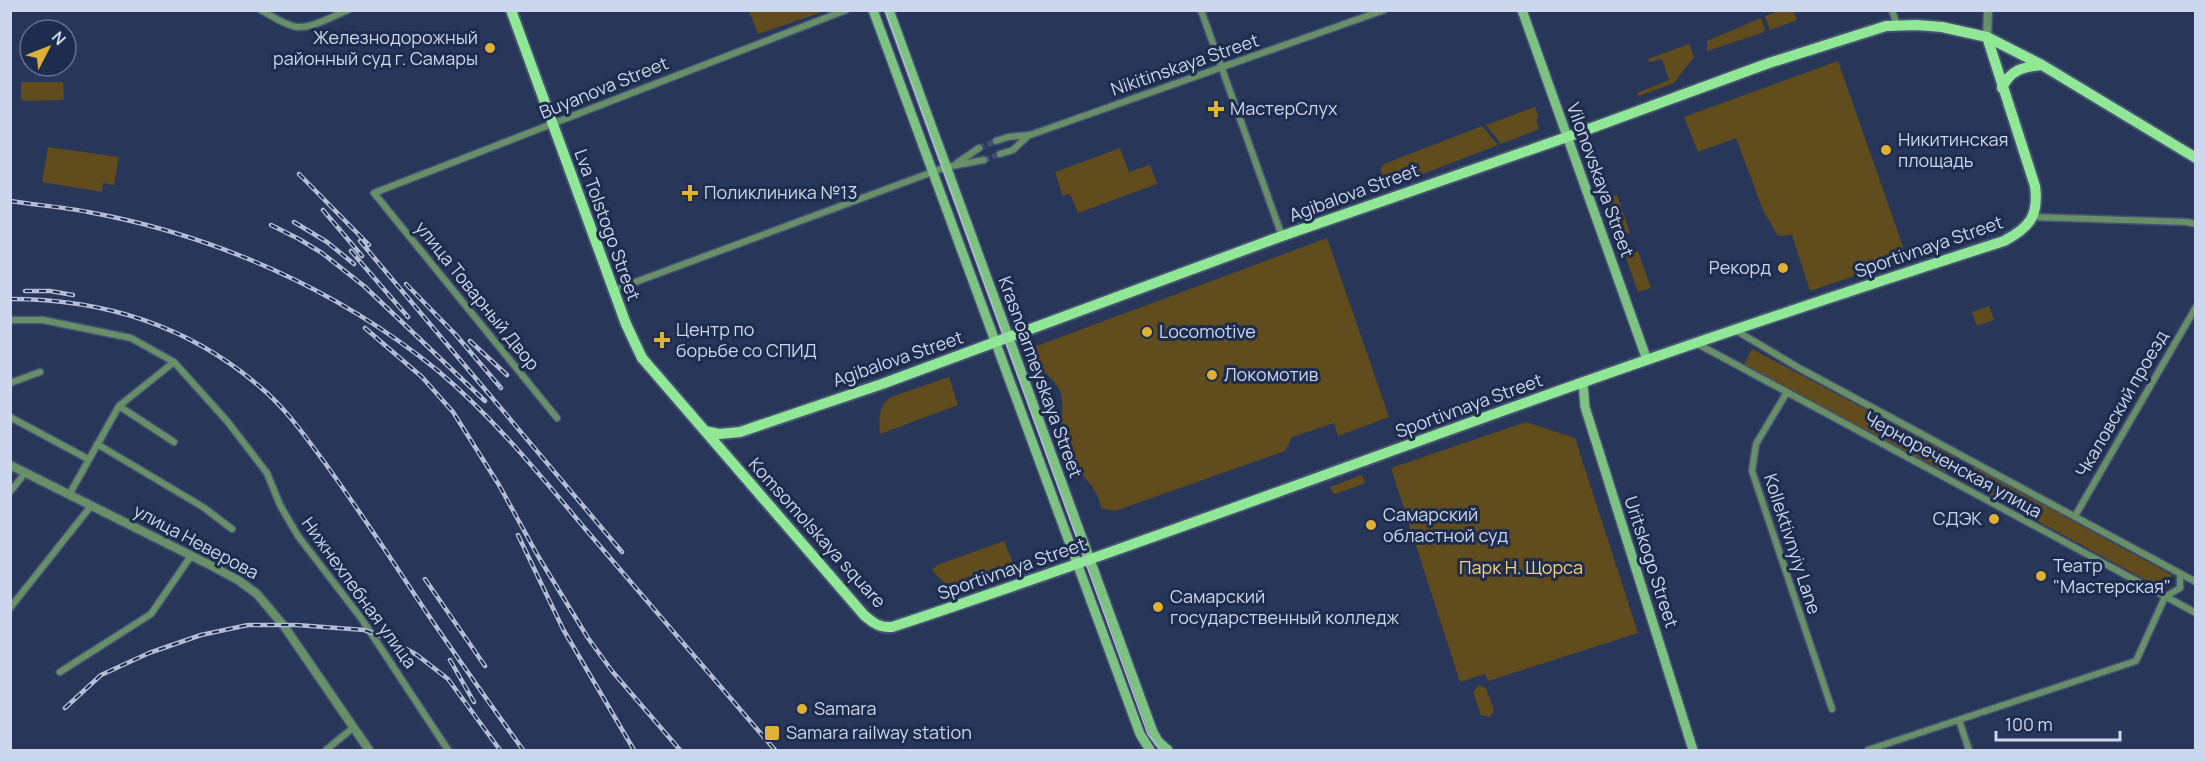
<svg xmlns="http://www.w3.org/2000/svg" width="2206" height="761" font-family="Manrope,sans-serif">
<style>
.green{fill:#604c1c}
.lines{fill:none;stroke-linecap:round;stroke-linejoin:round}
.minor-tunnel{stroke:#414e6f;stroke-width:6;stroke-dasharray:6 3;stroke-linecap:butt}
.minor-casing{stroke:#465373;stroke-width:9}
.tertiary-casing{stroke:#465373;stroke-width:11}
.secondary-casing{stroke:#465373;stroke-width:12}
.primary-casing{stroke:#465373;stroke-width:14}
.minor{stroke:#679069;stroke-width:6}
.tertiary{stroke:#679069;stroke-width:8}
.secondary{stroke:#7ec283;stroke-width:9}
.primary{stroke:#90e897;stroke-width:10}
.tram{stroke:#b3bdd5;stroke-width:1.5}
.rail-casing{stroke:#b3bdd5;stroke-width:4.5}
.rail{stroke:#1e2c4e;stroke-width:2;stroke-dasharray:7;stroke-linecap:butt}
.poi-dot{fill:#e0b034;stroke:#1e2c4e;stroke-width:2}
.labels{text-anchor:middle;stroke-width:6;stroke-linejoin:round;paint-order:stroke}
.poi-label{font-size:18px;fill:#ccd6ec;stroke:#1e2c4e;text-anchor:start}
.street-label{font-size:18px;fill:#ccd6ec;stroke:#1e2c4e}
.park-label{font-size:18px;fill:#fad279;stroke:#1e2c4e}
</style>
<rect width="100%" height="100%" fill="#283659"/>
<path class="green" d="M 1782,10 L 1793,11 L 1797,20 L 1770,30 L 1765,16 Z
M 749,11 L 749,10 L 825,11 L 758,34 Z
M 1761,18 L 1765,30 L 1762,33 L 1707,51 L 1707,41 Z
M 1689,44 L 1694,57 L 1674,83 L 1639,96 L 1637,93 L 1669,80 L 1662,59 L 1649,62 L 1648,59 Z
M 1838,61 L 1907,258 L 1810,291 L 1792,235 L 1778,236 L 1763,210 L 1736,138 L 1698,152 L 1684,117 Z
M 21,82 L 63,82 L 64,100 L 23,101 L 21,98 Z
M 1535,107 L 1539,118 L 1536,119 L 1539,129 L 1501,144 L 1486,125 Z
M 1482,126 L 1498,145 L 1389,187 L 1384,181 L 1380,170 L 1384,164 Z
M 48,147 L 119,157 L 114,185 L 103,183 L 102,192 L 42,182 Z
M 1120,148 L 1129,172 L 1150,165 L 1157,184 L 1078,213 L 1070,194 L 1063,196 L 1055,172 Z
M 1617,195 L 1630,233 L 1618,237 L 1604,199 Z
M 1327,238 L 1389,417 L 1338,436 L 1334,423 L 1292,437 L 1285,451 L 1115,511 L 1101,508 C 1098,483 1073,471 1065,449 C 1057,429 1067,403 1059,389 C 1053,376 1027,361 1034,347 Z
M 1638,251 L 1651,288 L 1638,292 L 1625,255 Z
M 1989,306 L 1994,320 L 1977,326 L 1972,312 Z
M 1752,349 L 1955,457 L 1946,473 L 1744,365 Z
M 949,377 L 958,405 L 880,434 C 879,418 878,407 891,397 Z
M 1526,422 L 1575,438 L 1638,633 L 1488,681 L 1485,674 L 1460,682 L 1391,468 Z
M 1974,467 L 2172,575 L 2164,590 L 1966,482 Z
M 1362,475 L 1365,482 L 1363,484 L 1335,494 L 1332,492 L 1330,487 Z
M 1004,541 L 1014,565 L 952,587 L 948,587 L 932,570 L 937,565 Z
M 1479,685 L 1486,688 L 1494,710 L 1490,717 L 1481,715 L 1473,692 Z"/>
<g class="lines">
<path class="minor-tunnel" d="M 979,148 L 996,141
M 984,160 L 1000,154"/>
<g class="minor-casing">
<path id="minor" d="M 261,10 C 272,16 284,25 297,27 C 313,28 333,16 348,10
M 1201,10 L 1282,236
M 1892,10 L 1897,25
M 996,141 L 1008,137 L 1030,135 L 1384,10
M 1000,154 L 1013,150 L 1029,135
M 957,163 L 979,148
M 2033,217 L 2187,222 L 2196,224
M 614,290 L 946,167 L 984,160
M 10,320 L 43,320 L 131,338 L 174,362 L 227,421 L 267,473 L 280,505 L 298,536 L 361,618 L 448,750
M 1735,330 L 1801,369 L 2196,582
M 1696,343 L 2196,613
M 10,383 L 40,372
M 1787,392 L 1756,444 L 1752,471 L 1832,709
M 119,406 L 174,442
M 10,417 L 88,459
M 557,418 L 374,193 L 846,10
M 97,444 L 203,507 L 232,529
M 10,492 L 25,473
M 69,495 L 119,406 L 174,362
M 2075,516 L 2196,307
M 2165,597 L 2180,588 L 2180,574
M 10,608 L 91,506
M 60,672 L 151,614 L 191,556
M 1959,720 L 1969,750
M 326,750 L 354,727
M 1868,750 L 2136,661 L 2165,597"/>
</g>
<g class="tertiary-casing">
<path id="tertiary" d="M 1987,37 L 1988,10
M 10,465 L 210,565 L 238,580 L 257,594 L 284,626 L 369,750"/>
</g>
<g class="secondary-casing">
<path id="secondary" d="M 873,10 L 1140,734 L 1150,750
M 889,10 L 1153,732 L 1158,741 L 1168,750
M 1522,10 L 1647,360
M 1583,383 L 1585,407 L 1693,750"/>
</g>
<g class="primary-casing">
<path id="primary" d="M 511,10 L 626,324 L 642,358 L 864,615 C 873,623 880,628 892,627 C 1122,551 1349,465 1578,384 C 1719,334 1861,287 2004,241 C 2030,227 2039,216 2035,186 L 1987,37
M 2002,88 C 2010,70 2023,67 2041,65
M 705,431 L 719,434 L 740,432 L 882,384 L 1282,236 L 1567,137 L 1769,63 L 1886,26 L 1917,25 L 1942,27 L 1987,37 L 2042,65 L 2196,158"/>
</g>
<use href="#minor" class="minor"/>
<use href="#tertiary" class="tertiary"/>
<use href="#secondary" class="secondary"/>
<use href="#primary" class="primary"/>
<path class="tram" d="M 885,10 L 1148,734 L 1160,750"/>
<g class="rail-casing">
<path id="rail" d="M 299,174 L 369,245
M 10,201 C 36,205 63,207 88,212 C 214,235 337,289 437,370 C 493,417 540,475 587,531 C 650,604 712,677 775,750
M 323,210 L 362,256
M 294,222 L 327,242 L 354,264
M 271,225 L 299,239 L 322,253 L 364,286 L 485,401
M 360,241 L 622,552
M 351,251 L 408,317
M 406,284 L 456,335 L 501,388
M 25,291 L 50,291 L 73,295
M 10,299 C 108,299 195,328 267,393 C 290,414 307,439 325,463 C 353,502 380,542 407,583 C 444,640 484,695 523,750
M 365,328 L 422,377 L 453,412 L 499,485 L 538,556 L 588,638 L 612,671 L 680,750
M 470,341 L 507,375
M 518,535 L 563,629 L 634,750
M 425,579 L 485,666
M 450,660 L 474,702
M 65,708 L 101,675 L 149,653 L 201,635 L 248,625 L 297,625 L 364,630 L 387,638 L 417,655 L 448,679 L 500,750"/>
</g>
<use href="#rail" class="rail"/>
</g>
<g class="poi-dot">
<circle cx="490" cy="48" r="6"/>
<path d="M1213 100h6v6h6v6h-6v6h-6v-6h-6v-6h6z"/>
<circle cx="1886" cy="150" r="6"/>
<path d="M687 184h6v6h6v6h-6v6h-6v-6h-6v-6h6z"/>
<circle cx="1783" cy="268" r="6"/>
<circle cx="1147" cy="332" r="6"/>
<path d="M659 331h6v6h6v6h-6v6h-6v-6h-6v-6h6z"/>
<circle cx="1212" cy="375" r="6"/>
<circle cx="1994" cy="519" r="6"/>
<circle cx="1371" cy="525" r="6"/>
<circle cx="2041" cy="576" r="6"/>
<circle cx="1158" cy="607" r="6"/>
<circle cx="802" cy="709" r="6"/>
<rect x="764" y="725" width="16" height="16" rx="3"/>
</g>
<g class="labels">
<g class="poi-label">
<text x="478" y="44" text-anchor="end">Железнодорожный<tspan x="478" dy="21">районный суд г. Самары</tspan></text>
<text x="1230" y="115">МастерСлух</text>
<text x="1898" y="146">Никитинская<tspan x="1898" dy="21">площадь</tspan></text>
<text x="704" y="199">Поликлиника №13</text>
<text x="1771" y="274" text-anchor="end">Рекорд</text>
<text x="676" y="336">Центр по<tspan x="676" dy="21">борьбе со СПИД</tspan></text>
<text x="1159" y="338">Locomotive</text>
<text x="1224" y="381">Локомотив</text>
<text x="1383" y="521">Самарский<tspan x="1383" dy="21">областной суд</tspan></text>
<text x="1982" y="525" text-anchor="end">СДЭК</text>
<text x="2053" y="572">Театр<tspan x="2053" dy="21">"Мастерская"</tspan></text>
<text x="1170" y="603">Самарский<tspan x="1170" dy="21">государственный колледж</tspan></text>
<text x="814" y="715">Samara</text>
<text x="786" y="739">Samara railway station</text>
</g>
<g class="street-label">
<text transform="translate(1185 65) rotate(-19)" y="6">Nikitinskaya Street</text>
<text transform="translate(604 88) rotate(-22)" y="6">Buyanova Street</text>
<text transform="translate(1600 180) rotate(70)" y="6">Vilonovskaya Street</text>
<text transform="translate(1354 193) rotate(-20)" y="6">Agibalova Street</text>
<text transform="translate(607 225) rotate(70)" y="6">Lva Tolstogo Street</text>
<text transform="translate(1929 247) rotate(-19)" y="6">Sportivnaya Street</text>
<text transform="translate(477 296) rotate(51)" y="6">улица Товарный Двор</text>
<text transform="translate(898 359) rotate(-19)" y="6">Agibalova Street</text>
<text transform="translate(1040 377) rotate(70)" y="6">Krasnoarmeyskaya Street</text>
<text transform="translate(2122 404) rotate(-60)" y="6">Чкаловский проезд</text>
<text transform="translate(1469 406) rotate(-20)" y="6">Sportivnaya Street</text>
<text transform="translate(1953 465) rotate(29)" y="6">Чернореченская улица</text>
<text transform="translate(817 533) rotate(48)" y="6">Komsomolskaya square</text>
<text transform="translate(196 542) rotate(28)" y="6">улица Неверова</text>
<text transform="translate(1792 544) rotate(72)" y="6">Kollektivnyiy Lane</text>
<text transform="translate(1651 562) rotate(72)" y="6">Uritskogo Street</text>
<text transform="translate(1012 569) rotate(-19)" y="6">Sportivnaya Street</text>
<text transform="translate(359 593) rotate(54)" y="6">Нижнехлебная улица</text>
</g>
<g class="park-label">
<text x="1521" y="574">Парк Н. Щорса</text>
</g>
</g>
<rect width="2206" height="761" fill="none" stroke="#ccd6ec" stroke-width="24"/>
<g transform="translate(48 48) rotate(48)"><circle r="28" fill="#1e2c4e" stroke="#64708d" stroke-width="1.5"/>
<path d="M0-4.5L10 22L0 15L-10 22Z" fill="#e0b034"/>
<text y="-9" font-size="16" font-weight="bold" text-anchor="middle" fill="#ccd6ec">N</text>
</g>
<path d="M1996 731v9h124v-9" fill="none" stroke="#ccd6ec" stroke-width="3"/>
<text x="2005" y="731" font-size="18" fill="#ccd6ec" stroke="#1e2c4e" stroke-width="4.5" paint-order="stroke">100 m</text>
</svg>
